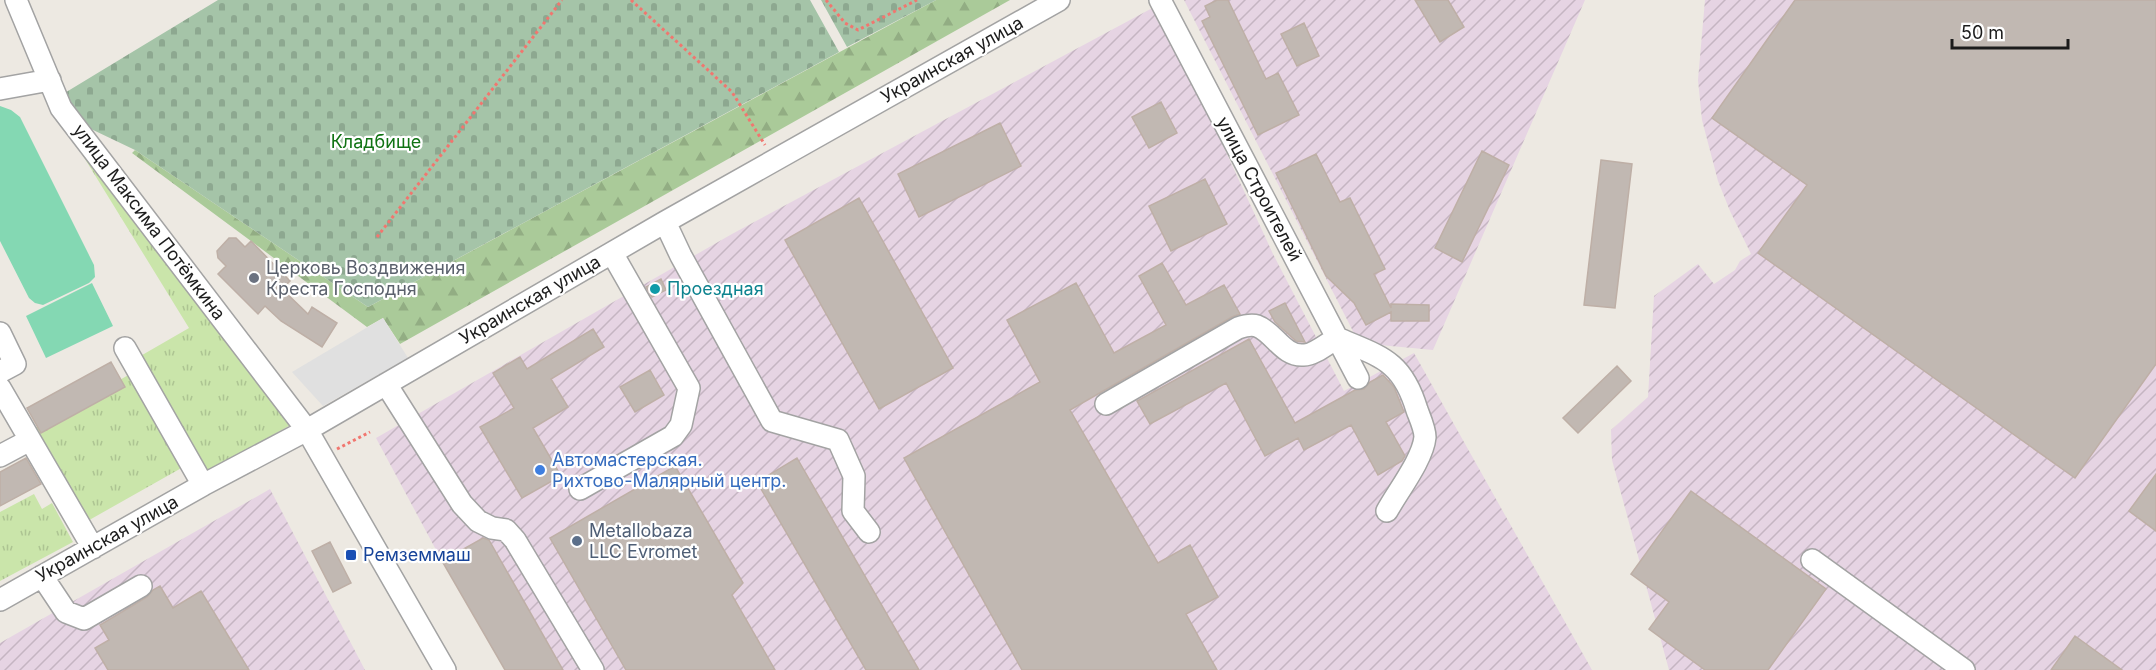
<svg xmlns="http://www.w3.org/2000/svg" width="2156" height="670" font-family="Inter,sans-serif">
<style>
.industrial{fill:url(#industrial-furrows)}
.grass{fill:url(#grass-tufts)}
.forest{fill:url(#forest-firs)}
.cemetery{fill:url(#cemetery-stones)}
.pitch{fill:#84d8b3}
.parking{fill:#e0e0e0}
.building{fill:#c1b8b2;stroke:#beafa6;stroke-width:1.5}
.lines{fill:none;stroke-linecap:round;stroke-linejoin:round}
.minor-casing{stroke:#a3a3a3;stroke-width:24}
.path{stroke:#f1766f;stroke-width:3;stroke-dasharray:3 3;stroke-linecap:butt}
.minor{stroke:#fff;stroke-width:21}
.worship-dot{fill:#6b7280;stroke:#fff;stroke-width:2}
.culture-dot{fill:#0f9aa8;stroke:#fff;stroke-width:2}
.shop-dot{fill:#3f7fe0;stroke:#fff;stroke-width:2}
.service-dot{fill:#5c6f8a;stroke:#fff;stroke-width:2}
.transit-dot{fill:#1a4fb4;stroke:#fff;stroke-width:2}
.labels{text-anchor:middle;stroke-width:4.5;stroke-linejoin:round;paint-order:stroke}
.street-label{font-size:18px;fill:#1c1c1c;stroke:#fff}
.park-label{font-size:18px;fill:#117314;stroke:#fff}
.worship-label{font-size:18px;fill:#5b616d;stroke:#fff;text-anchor:start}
.culture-label{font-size:18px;fill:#0d838f;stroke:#fff;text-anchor:start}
.shop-label{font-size:18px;fill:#366cbe;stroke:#fff;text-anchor:start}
.service-label{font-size:18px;fill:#4e5e75;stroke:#fff;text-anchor:start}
.transit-label{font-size:18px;fill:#164399;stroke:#fff;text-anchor:start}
</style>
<defs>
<pattern id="industrial-furrows" width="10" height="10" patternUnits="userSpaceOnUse" patternTransform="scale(1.5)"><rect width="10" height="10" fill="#e6d4e3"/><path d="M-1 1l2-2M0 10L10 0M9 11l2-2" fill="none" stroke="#c5b5c2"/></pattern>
<pattern id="grass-tufts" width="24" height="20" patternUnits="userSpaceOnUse" patternTransform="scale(1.5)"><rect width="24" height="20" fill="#cae5aa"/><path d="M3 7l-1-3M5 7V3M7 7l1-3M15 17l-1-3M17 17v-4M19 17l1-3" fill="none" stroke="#adc492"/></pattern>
<pattern id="forest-firs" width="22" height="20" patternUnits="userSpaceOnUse" patternTransform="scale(1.5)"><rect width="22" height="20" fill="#aaca99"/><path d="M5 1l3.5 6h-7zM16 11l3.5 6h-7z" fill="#92ad83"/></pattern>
<pattern id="cemetery-stones" width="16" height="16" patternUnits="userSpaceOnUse" patternTransform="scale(1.5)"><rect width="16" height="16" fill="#a5c4a8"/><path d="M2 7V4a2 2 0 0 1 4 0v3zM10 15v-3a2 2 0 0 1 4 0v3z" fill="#8da890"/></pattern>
</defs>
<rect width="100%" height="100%" fill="#ede9e2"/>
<path class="industrial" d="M 1184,0 L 1585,0 L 1433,350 L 1359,343 Z
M 1705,0 L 2156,0 L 2156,670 L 1669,670 L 1612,460 L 1611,430 L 1648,397 L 1654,296 L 1698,264 L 1714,284 L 1735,270 L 1740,261 L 1751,254 L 1730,211 L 1718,181 L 1702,120 L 1698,80 Z
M 1158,5 L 1273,254 L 1344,391 L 1414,353 L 1592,670 L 505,670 L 442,561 L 376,438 L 732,234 Z
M 270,489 L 365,670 L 0,670 L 0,643 Z"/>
<path class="grass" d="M 61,120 L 294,423 L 206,473 L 137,358 L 189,328 Z
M 132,373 L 185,466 L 84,523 L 31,430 Z
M 34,494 L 42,509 L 52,503 L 73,542 L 0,581 L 0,512 Z"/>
<path class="forest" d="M 936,0 L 1010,0 L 400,344 L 383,318 L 367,327 L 132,153 L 135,150 L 368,307 Z"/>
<path class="cemetery" d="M 218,0 L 810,0 L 839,52 L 368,307 L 135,150 L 91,129 L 71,110 L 63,94 Z
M 821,0 L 936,0 L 847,47 Z"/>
<path class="pitch" d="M 0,106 L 11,110 L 20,117 L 94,265 L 95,277 L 89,283 L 43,305 L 35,303 L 29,298 L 0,241 Z
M 92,283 L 113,326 L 46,358 L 26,316 Z"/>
<path class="parking" d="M 383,318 L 408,358 L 323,406 L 292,372 Z"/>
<path class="building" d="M 1217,0 L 1228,0 L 1266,79 L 1278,73 L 1299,115 L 1258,135 L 1202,21 L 1210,17 L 1205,6 Z
M 1415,0 L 1448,0 L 1464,27 L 1440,42 Z
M 1795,0 L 2156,0 L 2156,364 L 2075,478 L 1758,253 L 1807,185 L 1712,118 Z
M 1304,23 L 1319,56 L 1297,66 L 1281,34 Z
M 1161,102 L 1177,133 L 1149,148 L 1132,117 Z
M 1000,123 L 1021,166 L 919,217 L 898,174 Z
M 1482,151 L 1509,165 L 1462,262 L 1435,248 Z
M 1316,154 L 1340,202 L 1350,198 L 1385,269 L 1374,274 L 1391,308 L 1391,304 L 1429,305 L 1429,321 L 1391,321 L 1391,312 L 1366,325 L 1354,303 L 1326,276 L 1276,173 Z
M 1601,160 L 1632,164 L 1615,308 L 1584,305 Z
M 1205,179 L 1227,224 L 1171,251 L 1149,206 Z
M 859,198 L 953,368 L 879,409 L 785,240 Z
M 229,238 L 236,238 L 245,247 L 251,241 L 290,281 L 282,289 L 308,314 L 312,307 L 337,323 L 322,347 L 281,321 L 265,306 L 258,314 L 218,274 L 226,266 L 218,258 L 217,251 Z
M 1162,263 L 1186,305 L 1224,285 L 1240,314 L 1232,317 L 1070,410 L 1158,563 L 1190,545 L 1218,597 L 1186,614 L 1217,670 L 1022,670 L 904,458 L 1040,382 L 1007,320 L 1076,283 L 1114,353 L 1166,325 L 1139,276 Z
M 661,279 L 666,290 L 652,297 L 646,287 Z
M 1285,303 L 1305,342 L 1296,341 L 1275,322 L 1269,311 Z
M 593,329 L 604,347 L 551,379 L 568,407 L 533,428 L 561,476 L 522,498 L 480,427 L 514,408 L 493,373 L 520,357 L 527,369 Z
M 1249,339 L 1295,423 L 1355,390 L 1364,389 L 1370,382 L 1383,375 L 1394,387 L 1404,412 L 1386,422 L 1405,456 L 1402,461 L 1378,475 L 1351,425 L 1304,450 L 1298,438 L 1265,456 L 1226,383 L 1150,424 L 1137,401 Z
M 111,362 L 125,387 L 41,433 L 27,408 Z
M 1617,366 L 1631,381 L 1578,433 L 1563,418 Z
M 650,370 L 664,395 L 635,412 L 620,387 Z
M 26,458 L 41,484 L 0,506 L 0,472 Z
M 797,458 L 919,670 L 866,670 L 757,482 Z
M 675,466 L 743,583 L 732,595 L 775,670 L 626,670 L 550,538 Z
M 2156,474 L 2156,531 L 2129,511 Z
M 1691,491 L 1826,589 L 1768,670 L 1705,670 L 1649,629 L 1669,602 L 1631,574 Z
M 483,538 L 489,540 L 563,670 L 505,670 L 442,561 Z
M 330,542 L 351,583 L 333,592 L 312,551 Z
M 160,586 L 173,608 L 201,591 L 249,670 L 108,670 L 95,648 L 109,640 L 100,625 L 147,597 L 153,590 Z
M 2075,636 L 2122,670 L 2051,670 Z"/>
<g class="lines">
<g class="minor-casing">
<path id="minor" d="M 16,0 L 61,108 L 307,430 L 445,670
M 1160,0 L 1358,378
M 0,89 L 50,80
M 665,222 L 681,256 L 772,421 L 838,440 L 854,476 L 853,511 L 869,532
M 0,333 L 15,364 L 0,372
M 125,348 L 203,485
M 386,384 L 462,504 L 478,521 L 492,528 L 506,530 L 515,540 L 593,670
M 0,388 L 93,548
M 1106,404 L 1238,328 C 1244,326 1251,324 1257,326 C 1274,332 1283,357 1304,355 C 1314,355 1328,343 1337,338 C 1381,357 1402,360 1417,410 C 1420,418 1425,429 1425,437 C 1423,459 1398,491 1387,511
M 0,456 L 30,440
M 580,489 L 673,436 L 681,425 L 689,388 L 612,253
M 1812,560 L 1964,670
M 42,576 L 66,612 L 84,619 L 141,586
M 0,600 L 203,485 L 307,430 L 665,222 L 1059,0"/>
</g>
<path class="path" d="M 631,0 L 732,92 L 765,145
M 826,0 L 845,23 L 858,30 L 917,0
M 377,237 L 562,0
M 337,449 L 370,432"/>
<use href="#minor" class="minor"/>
</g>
<circle class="worship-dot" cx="254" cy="278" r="6"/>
<circle class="culture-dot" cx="655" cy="289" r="6"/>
<circle class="shop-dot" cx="540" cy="470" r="6"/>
<circle class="service-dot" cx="577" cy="541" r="6"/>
<rect class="transit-dot" x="345" y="549" width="12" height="12" rx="3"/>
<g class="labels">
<g class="street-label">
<text transform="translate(952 60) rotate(-29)" y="6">Украинская улица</text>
<text transform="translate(1259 189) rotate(62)" y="6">улица Строителей</text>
<text transform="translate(149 222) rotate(53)" y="6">улица Максима Потёмкина</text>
<text transform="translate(530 300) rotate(-30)" y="6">Украинская улица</text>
<text transform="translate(107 539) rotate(-29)" y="6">Украинская улица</text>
</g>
<g class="park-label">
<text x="376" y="148">Кладбище</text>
</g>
<g class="worship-label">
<text x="266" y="274">Церковь Воздвижения<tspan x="266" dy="21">Креста Господня</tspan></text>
</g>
<g class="culture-label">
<text x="667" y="295">Проездная</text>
</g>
<g class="shop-label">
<text x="552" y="466">Автомастерская.<tspan x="552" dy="21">Рихтово-Малярный центр.</tspan></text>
</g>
<g class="service-label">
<text x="589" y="537">Metallobaza<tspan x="589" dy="21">LLC Evromet</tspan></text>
</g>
<g class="transit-label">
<text x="363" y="561">Ремземмаш</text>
</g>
</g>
<path d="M1952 39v9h116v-9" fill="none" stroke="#1c1c1c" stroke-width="3"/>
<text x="1961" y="39" font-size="18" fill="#1c1c1c" stroke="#ffffff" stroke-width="4.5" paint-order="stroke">50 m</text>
</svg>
